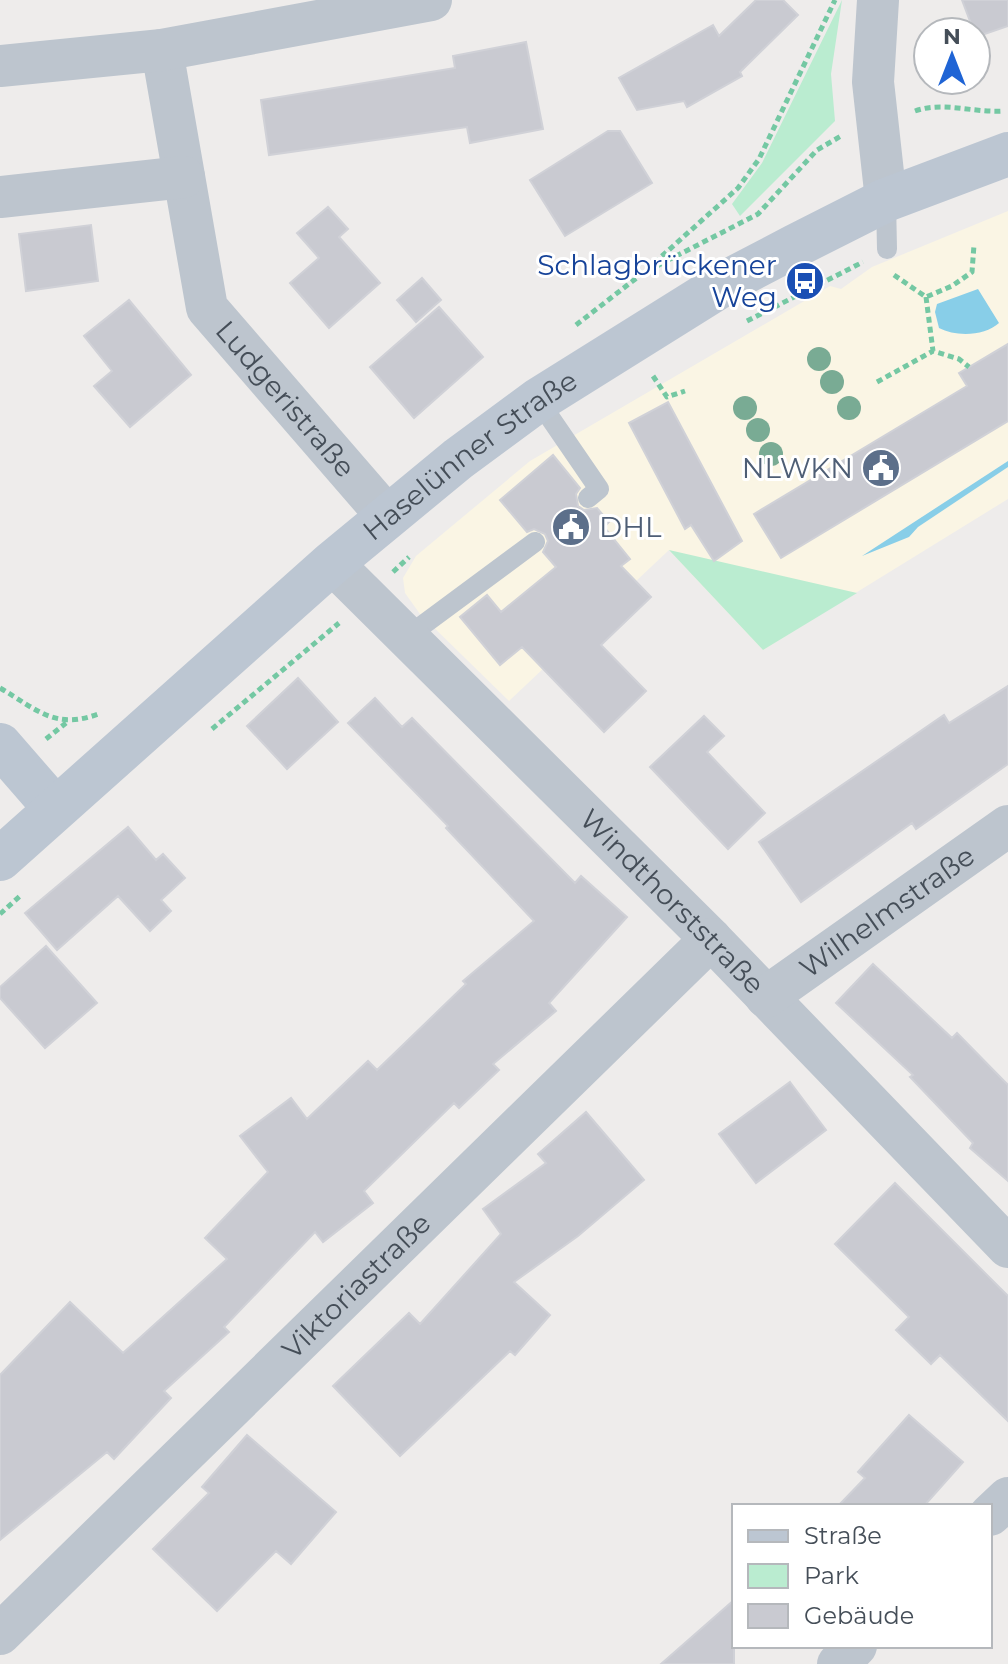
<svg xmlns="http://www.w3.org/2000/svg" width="1008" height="1664" font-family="Montserrat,sans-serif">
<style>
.commercial{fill:#faf5e4}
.green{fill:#baecd0}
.water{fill:#88cee8}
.building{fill:#c9cad1;stroke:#d0d1d7;stroke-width:2}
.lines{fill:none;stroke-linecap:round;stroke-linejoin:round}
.path{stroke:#74c8a3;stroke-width:5;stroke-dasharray:6 4;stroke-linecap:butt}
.lane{stroke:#bdc5ce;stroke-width:20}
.street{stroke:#bdc5ce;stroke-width:42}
.secondary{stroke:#bcc6d2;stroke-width:44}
.tree{fill:#79ab94}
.labels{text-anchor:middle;stroke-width:6;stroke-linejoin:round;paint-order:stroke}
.transit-label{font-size:28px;fill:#164399;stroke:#fff;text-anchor:end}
.street-label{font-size:28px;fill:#454e58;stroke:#fff}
.service-label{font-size:28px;fill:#4e5e75;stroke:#fff;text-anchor:end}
</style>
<rect width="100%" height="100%" fill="#eeeceb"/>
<path class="commercial" d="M 1008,211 L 1008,499 L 763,650 L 669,550 L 509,701 L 420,614 L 405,593 L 403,578 L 416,556 L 530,461 L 830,286 L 841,289 L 872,267 Z"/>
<path class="green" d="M 842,0 L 831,74 L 835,121 L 740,216 L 732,204 L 762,163 Z
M 669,550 L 857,593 L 763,650 Z"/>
<path class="water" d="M 978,289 L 999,323 C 985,336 956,337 939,328 L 935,312 L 937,304 Z
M 1008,461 L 1008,467 L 918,527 L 909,537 L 862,556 Z"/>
<path class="building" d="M 756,0 L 783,0 L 798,15 L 740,72 L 742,76 L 687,107 L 684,101 L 637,110 L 619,78 L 713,25 L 719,36 Z
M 962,0 L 1008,0 L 1008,26 L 976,37 Z
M 526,42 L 543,129 L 470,143 L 467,127 L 269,155 L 261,100 L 455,68 L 453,56 Z
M 608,131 L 620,131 L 652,183 L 565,236 L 530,180 Z
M 328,207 L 348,229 L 339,237 L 380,283 L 329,328 L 290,283 L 319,258 L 297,233 Z
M 91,225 L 98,281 L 26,291 L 19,234 Z
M 422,278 L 441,300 L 416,322 L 397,300 Z
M 129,300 L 191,375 L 130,427 L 94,386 L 112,371 L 84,336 Z
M 439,307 L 483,357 L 414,418 L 370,367 Z
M 1008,344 L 1008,421 L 781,558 L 754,514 L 967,386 L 959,373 Z
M 668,402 L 742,541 L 714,561 L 691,525 L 685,529 L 629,423 Z
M 553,455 L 580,488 L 576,494 L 578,506 L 584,510 L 597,508 L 609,522 L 604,527 L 630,559 L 621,566 L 651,597 L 601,645 L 646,691 L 604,732 L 522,647 L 500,665 L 460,617 L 487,595 L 501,612 L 556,567 L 543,552 L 548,541 L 545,534 L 534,529 L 527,532 L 500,500 Z
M 298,678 L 338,722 L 287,769 L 247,726 Z
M 1008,686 L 1008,764 L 916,829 L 912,823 L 801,902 L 759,842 L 944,715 L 949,723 Z
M 375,698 L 402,727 L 412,718 L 575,883 L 581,876 L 627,917 L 549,1003 L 556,1011 L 493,1064 L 499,1070 L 459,1108 L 454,1103 L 364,1191 L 373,1203 L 323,1242 L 315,1232 L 224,1327 L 229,1332 L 164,1391 L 171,1398 L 114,1459 L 107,1452 L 0,1540 L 0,1375 L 70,1302 L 123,1353 L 227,1259 L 205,1238 L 268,1172 L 240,1136 L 291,1098 L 307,1119 L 368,1061 L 377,1070 L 466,984 L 463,981 L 534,921 L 446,828 L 448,826 L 348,723 Z
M 704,716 L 724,736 L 707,752 L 765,813 L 728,849 L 650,767 Z
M 128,827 L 156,860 L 163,854 L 185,878 L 161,900 L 171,911 L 150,931 L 118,896 L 57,950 L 25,913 Z
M 46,946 L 97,1003 L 45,1048 L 0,998 L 0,987 Z
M 873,964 L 952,1038 L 957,1033 L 1008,1085 L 1008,1181 L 970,1148 L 973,1143 L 910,1077 L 913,1075 L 836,1003 Z
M 790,1082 L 826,1130 L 756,1183 L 719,1134 Z
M 586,1112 L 644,1180 L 578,1236 L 514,1282 L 550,1315 L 515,1355 L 510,1351 L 400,1456 L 333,1386 L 409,1313 L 420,1324 L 501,1234 L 483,1209 L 546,1163 L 538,1154 Z
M 895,1183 L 1008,1296 L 1008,1421 L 940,1355 L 931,1364 L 896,1330 L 909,1317 L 835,1244 Z
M 909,1415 L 963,1462 L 924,1506 L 838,1506 L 865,1478 L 858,1472 Z
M 247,1435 L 336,1512 L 291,1564 L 276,1551 L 217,1611 L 153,1549 L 209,1493 L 202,1487 Z
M 734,1600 L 734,1664 L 661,1664 Z"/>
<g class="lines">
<path class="path" d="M 915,111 C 943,101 973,113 1003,111
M 649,270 L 758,214 L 817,150 L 841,136
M 894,275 L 926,297 L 952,286 L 972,272 L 974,245
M 926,297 L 933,351 L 959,359 L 969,367
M 747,321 L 863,262
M 576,325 L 643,273 L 738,188 L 759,159 L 835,0
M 653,376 L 667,397 L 685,391
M 877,382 L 933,351
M 393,572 L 409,557
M 0,688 C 38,710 55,731 101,713
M 212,729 L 339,623
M 46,739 L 66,723
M 0,914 L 20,896"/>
<path class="lane" d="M 886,200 L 887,249
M 538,400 L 599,489 L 588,498
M 408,636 L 535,542"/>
<g class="street">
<path d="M 878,0 L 873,82 L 886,200"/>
<path id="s1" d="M 162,50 L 207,308 L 387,516"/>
<path d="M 0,66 L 162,50 L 431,0"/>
<path d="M 0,197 L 184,177"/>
<path id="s2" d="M 332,563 L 711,939 L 1008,1247"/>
<path id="s3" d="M 766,997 L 1008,826"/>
<path d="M 990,1515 L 1008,1498"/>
<path id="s4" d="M 0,1634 L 711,939"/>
<path d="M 838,1664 L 856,1646"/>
</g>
<g class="secondary">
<path d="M 0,745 L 54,807"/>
<path id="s5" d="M 0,859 L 332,563 L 458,459 L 538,400 L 730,280 L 795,246 L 886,200 L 1008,154"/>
</g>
</g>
<g class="tree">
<circle cx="819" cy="359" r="12"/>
<circle cx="832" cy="382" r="12"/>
<circle cx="745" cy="408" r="12"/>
<circle cx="849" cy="408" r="12"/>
<circle cx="758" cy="430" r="12"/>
<circle cx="771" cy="454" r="12"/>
</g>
<defs>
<g id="bus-disc" transform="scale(2)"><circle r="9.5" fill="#1a4fb4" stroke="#fff"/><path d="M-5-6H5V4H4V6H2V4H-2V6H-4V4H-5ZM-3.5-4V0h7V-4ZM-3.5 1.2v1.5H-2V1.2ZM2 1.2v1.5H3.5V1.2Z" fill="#fff"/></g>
<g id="civic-disc" transform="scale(2)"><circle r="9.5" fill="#5c6f8a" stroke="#fff"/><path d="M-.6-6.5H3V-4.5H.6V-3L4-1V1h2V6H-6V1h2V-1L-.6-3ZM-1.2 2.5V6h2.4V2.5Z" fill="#fff"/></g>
</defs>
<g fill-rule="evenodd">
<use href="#bus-disc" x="805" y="281"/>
<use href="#civic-disc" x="881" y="468"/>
<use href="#civic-disc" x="571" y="527"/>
</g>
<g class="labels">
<g class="transit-label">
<text x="777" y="275">Schlagbrückener<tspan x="777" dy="32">Weg</tspan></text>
</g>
<g class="street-label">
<text dy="10" stroke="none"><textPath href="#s1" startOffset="382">Ludgeristraße</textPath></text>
<text dy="10" stroke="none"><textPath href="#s5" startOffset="620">Haselünner Straße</textPath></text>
<text dy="10" stroke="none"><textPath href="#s2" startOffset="480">Windthorststraße</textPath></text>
<text dy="10" stroke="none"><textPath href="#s3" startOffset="148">Wilhelmstraße</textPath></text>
<text dy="10" stroke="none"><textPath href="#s4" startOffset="498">Viktoriastraße</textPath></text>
</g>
<g class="service-label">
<text x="853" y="478">NLWKN</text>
<text x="599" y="537" text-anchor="start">DHL</text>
</g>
</g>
<rect x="732" y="1504" width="260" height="144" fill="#ffffff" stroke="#b5b8bc" stroke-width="2"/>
<rect x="748" y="1530" width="40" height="12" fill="#bcc6d2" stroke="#b5b8bc" stroke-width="2"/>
<text x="804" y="1544" font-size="24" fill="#454e58">Straße</text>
<rect x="748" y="1564" width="40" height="24" fill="#baecd0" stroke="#b5b8bc" stroke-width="2"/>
<text x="804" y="1584" font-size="24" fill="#454e58">Park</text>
<rect x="748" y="1604" width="40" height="24" fill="#c9cad1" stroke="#b5b8bc" stroke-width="2"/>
<text x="804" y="1624" font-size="24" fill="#454e58">Gebäude</text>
<g transform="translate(952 56)"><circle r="38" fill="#ffffff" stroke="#b5b8bc" stroke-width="2"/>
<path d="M0-6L14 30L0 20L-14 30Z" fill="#1f64d5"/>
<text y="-12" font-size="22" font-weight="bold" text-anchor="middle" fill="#454e58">N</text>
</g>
</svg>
